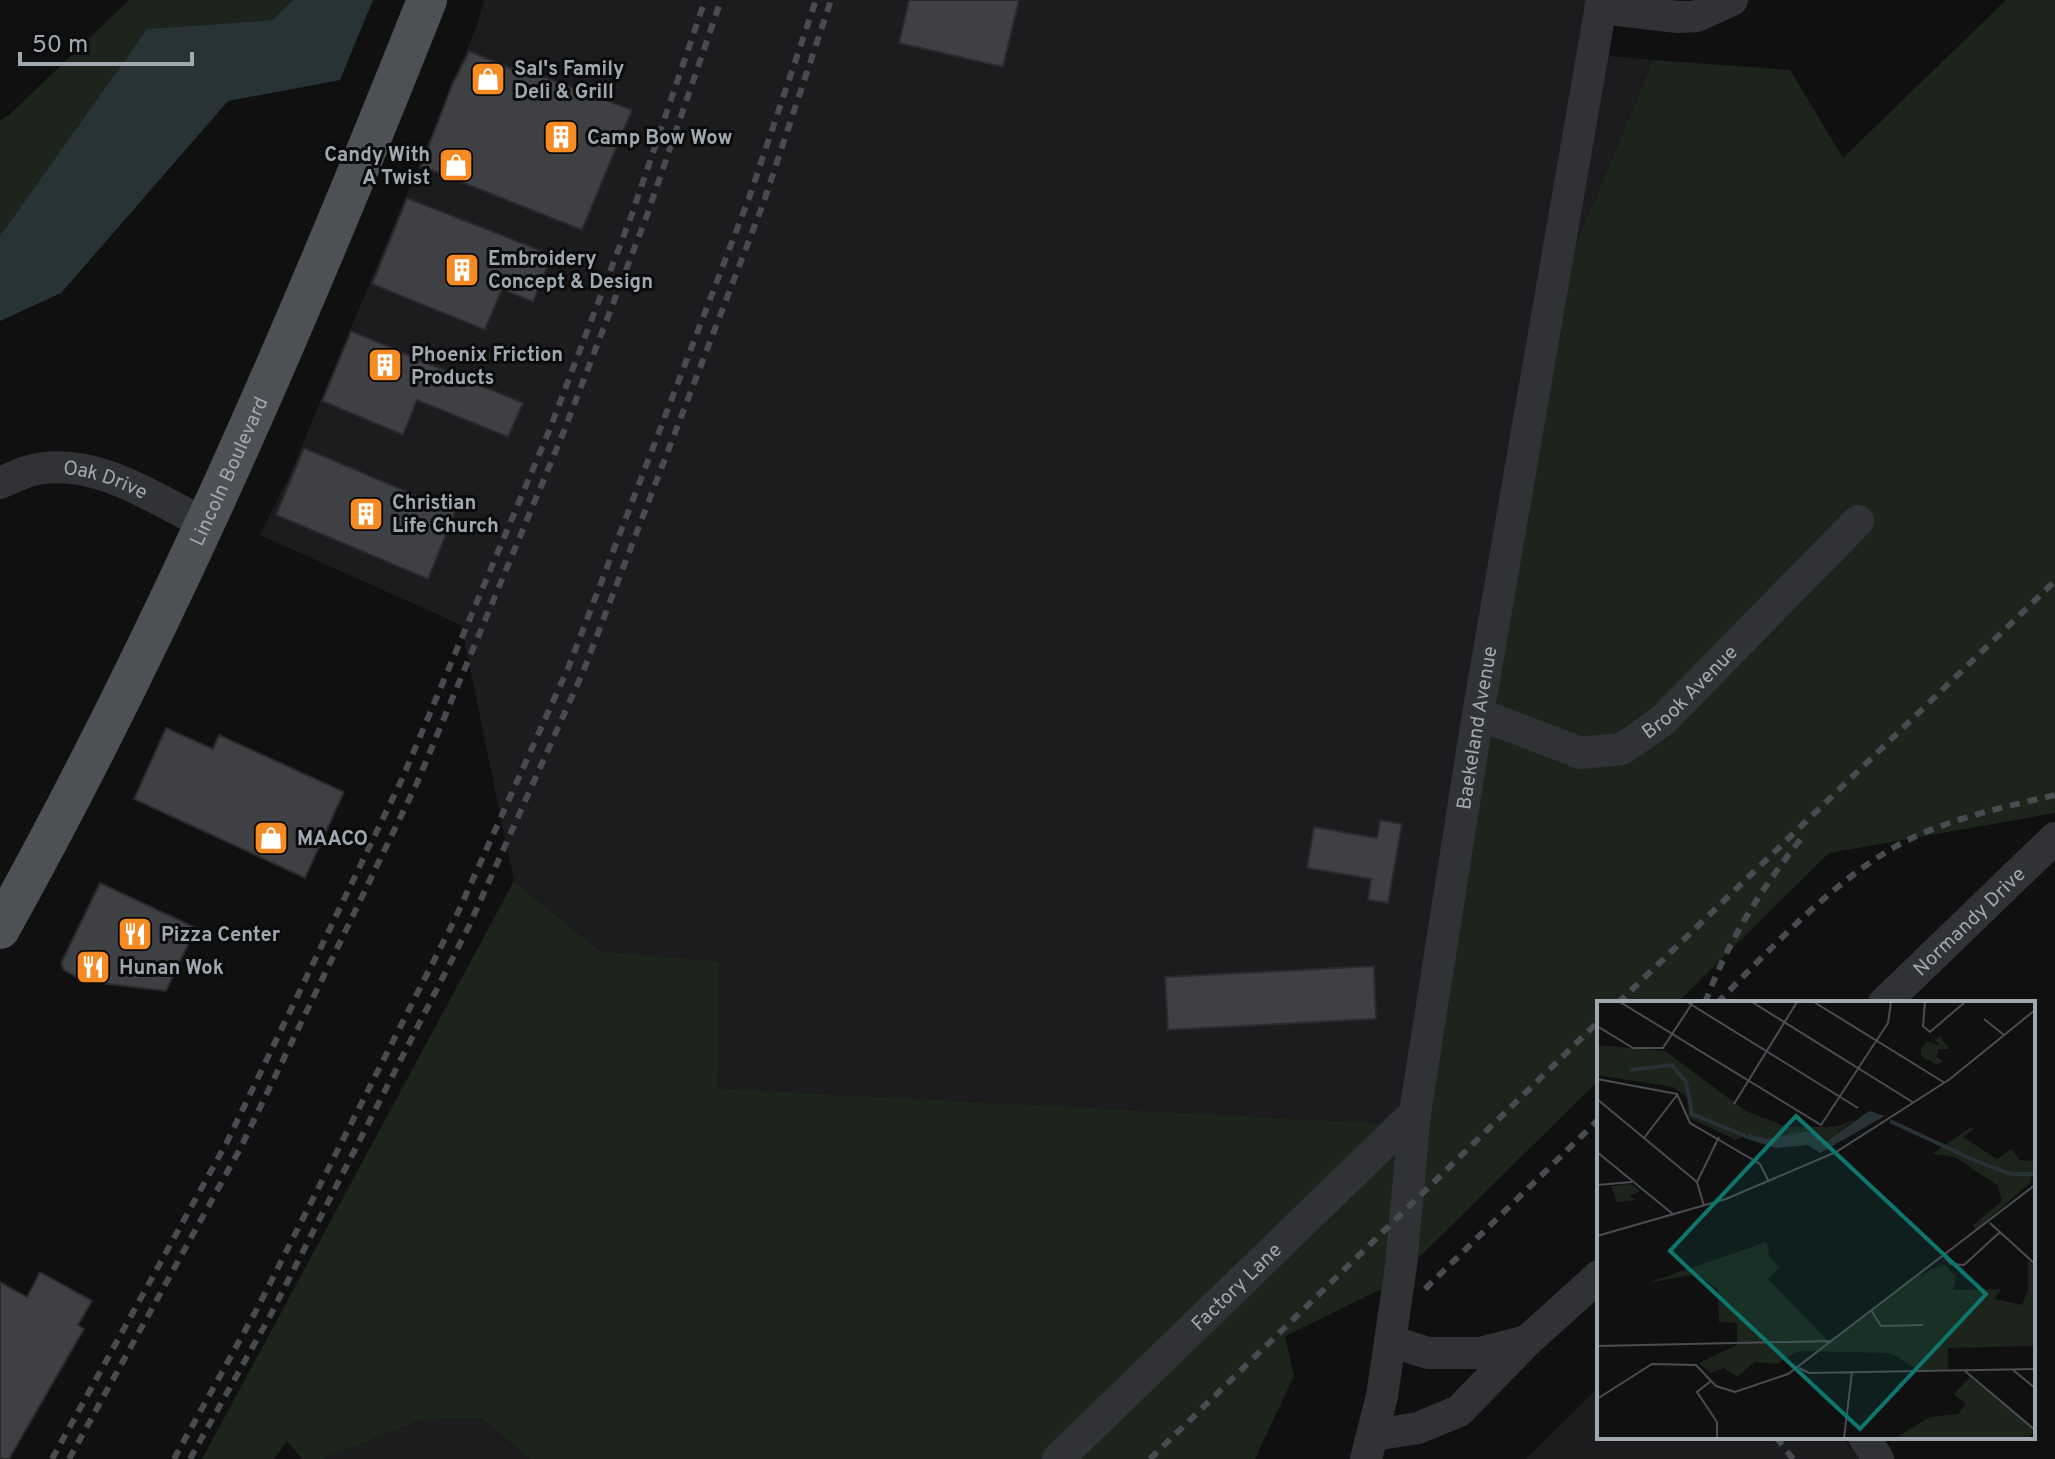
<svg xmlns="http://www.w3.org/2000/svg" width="2055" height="1459" font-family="Overpass,sans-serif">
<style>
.built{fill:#1c1c1e}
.green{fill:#1c241c}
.water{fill:#283337}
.building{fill:#3e4044;stroke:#2a2a2d;stroke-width:2}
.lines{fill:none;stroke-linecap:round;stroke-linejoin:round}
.minor{stroke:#313236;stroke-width:32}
.major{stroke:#4d5055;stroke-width:40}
.rail{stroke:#484b4f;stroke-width:6;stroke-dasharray:10 8;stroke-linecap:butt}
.labels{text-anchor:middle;stroke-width:6;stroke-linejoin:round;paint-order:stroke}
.poi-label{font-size:20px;font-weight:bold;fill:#a0a9b2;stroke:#0b0b0c;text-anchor:start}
.street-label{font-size:20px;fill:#a0a9b2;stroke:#0b0b0c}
.inset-river{fill:none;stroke:#283337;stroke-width:4}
.inset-road{fill:none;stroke:#4a4d51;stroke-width:2}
.view{fill:#0f766e;fill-opacity:0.15;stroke:#0f766e;stroke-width:4}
.inset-edge{fill:none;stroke:#a0a9b2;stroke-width:4}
</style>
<rect width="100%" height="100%" fill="#101011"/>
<path class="built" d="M 484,0 L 1613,0 L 1601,55 L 1653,60 L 1530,355 L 1418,1125 L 716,1088 L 718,961 L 600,951 L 514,881 L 461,625 L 260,535 L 289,477 L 478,23 Z
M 1599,1387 L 1599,1437 L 1842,1437 L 1859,1459 L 1526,1459 Z
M 483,1419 L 529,1459 L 324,1459 L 421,1420 Z"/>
<path class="green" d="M 129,0 L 293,0 L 272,20 L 147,29 L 0,236 L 0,120 L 8,116 Z
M 2006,0 L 2055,0 L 2055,813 L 1829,853 L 1677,1003 L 1599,1003 L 1599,1080 L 1392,1284 L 1285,1336 L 1294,1376 L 1255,1459 L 529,1459 L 483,1419 L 421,1420 L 324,1459 L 302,1459 L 287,1441 L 274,1459 L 202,1459 L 514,881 L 600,951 L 719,961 L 717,1088 L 1418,1125 L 1530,355 L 1653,60 L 1790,70 L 1843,158 Z"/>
<path class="water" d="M 293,0 L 373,0 L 340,80 L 228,101 L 61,293 L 0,321 L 0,236 L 147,29 L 272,20 Z"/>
<path class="building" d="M 909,0 L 1019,0 L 1003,67 L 899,43 Z
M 469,51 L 527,75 L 529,71 L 632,110 L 582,230 L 421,166 L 452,85 Z
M 407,198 L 552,255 L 533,302 L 502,289 L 485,330 L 372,284 Z
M 351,331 L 523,403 L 508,437 L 417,400 L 403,435 L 322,401 Z
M 304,448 L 455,512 L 428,579 L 276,515 Z
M 166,728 L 213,749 L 219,735 L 344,792 L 305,878 L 134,799 Z
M 1380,820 L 1402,824 L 1388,903 L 1368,900 L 1371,879 L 1307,868 L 1314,827 L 1377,838 Z
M 100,883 L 196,928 L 166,991 L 83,981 L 64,970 L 61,963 Z
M 1374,966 L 1376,1019 L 1168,1030 L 1165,977 Z
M 40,1272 L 92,1301 L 78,1325 L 84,1329 L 9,1459 L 0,1459 L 0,1282 L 27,1297 Z"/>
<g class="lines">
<g class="minor">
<path d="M 1600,8 L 1678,17 L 1697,16 L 1732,0"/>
<path id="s1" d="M 0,483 C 10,479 19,474 29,471 C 92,454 152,498 206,524"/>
<path id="s2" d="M 1478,714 L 1581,753 L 1622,749 L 1662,721 L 1858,521"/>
<path id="s3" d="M 1884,1003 L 2055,838"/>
<path d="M 1390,1341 L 1428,1353 L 1480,1353 L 1527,1341"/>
<path d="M 1374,1435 L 1418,1428 L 1459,1411 L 1527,1341 L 1599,1276"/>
<path d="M 1864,1437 L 1878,1459"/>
<path id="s4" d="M 1058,1459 L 1415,1113"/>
<path id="s5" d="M 1366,1459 L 1382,1396 L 1401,1266 L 1415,1113 L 1478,714 L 1602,0"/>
</g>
<path class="major" id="s6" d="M 0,929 C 166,631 301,317 427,0"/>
<path class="rail" d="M 1618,1003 L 2055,581
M 1705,1003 C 1728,940 1763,886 1804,835
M 1717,1003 C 1773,947 1841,871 1914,837 C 1958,817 2008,806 2055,795
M 1425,1289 L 1599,1119
M 1776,1437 L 1793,1459
M 52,1459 L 227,1142 L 403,777 L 549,431 L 632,214 L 705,0
M 69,1459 L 240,1149 L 417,783 L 562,436 L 646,218 L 721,0
M 174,1459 L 257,1309 L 455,919 L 569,666 L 749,198 L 816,0
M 190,1459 L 270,1316 L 469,926 L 583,672 L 763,204 L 831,0
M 1150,1459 L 1599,1021"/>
</g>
<defs>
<g id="shop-square" transform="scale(1.8)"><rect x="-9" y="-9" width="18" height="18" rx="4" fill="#f68b23" stroke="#0b0b0c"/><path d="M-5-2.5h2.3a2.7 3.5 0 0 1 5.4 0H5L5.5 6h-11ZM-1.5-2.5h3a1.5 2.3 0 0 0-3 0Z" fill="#fff"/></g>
<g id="building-square" transform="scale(1.8)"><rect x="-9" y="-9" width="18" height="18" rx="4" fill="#f68b23" stroke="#0b0b0c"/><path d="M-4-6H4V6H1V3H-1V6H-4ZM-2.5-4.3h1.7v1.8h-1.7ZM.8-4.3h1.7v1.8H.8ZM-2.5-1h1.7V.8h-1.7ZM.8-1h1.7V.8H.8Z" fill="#fff"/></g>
<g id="restaurant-square" transform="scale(1.8)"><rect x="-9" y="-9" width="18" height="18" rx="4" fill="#f68b23" stroke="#0b0b0c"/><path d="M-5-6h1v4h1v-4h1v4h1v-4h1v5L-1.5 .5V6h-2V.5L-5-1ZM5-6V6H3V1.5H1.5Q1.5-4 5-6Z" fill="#fff"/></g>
</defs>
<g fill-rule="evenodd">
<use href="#shop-square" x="488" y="79"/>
<use href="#building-square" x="561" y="137"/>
<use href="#shop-square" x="456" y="165"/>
<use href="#building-square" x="462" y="270"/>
<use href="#building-square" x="385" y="365"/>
<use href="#building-square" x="366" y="514"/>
<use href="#shop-square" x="271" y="838"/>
<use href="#restaurant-square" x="135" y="934"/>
<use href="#restaurant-square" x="93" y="967"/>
</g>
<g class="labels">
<g class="poi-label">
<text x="514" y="75">Sal's Family<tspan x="514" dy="23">Deli &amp; Grill</tspan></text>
<text x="587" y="144">Camp Bow Wow</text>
<text x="430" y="161" text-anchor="end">Candy With<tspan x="430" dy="23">A Twist</tspan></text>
<text x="488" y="265">Embroidery<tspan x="488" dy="23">Concept &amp; Design</tspan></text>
<text x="411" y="361">Phoenix Friction<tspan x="411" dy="23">Products</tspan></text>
<text x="392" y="509">Christian<tspan x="392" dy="23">Life Church</tspan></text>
<text x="297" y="845">MAACO</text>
<text x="161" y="941">Pizza Center</text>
<text x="119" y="974">Hunan Wok</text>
</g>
<g class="street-label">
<text dy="7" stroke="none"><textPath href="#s6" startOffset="512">Lincoln Boulevard</textPath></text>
<text dy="7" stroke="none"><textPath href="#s1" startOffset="110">Oak Drive</textPath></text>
<text dy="7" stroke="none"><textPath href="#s2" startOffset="240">Brook Avenue</textPath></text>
<text dy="7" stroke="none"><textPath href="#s5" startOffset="740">Baekeland Avenue</textPath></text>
<text dy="7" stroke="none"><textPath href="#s3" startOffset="118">Normandy Drive</textPath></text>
<text dy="7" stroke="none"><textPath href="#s4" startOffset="248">Factory Lane</textPath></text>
</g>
</g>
<g transform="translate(1597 1001)">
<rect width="438" height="438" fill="#101011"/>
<path d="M 343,35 L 352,48 L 342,48 L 339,56 L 346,60 L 340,64 L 324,55 L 324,49 L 329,40 L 344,45 L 338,39 ZM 0,44 L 68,50 L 149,110 L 189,126 L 238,126 L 257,119 L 230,140 L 210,130 L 170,139 L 152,133 L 139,139 L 91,116 L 92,98 L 76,86 L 0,74 ZM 374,126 L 377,128 L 366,136 L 400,158 L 415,148 L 422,159 L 438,160 L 433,182 L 379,229 L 376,224 L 405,200 L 401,185 L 358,156 L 335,153 ZM 34,183 L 44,190 L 33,195 L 38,199 L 20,201 L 14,185 ZM 170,241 L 172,255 L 182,266 L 171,278 L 233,342 L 310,280 L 347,263 L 359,276 L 356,289 L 404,288 L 398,298 L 425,304 L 431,289 L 431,260 L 438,265 L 438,345 L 351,347 L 351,370 L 322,370 L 294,352 L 202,350 L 179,363 L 158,361 L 140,376 L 127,367 L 114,372 L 102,362 L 140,344 L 140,322 L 122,321 L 121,288 L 100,273 L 50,282 ZM 373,376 L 438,429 L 431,437 L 298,437 L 333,416 L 361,413 L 369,403 L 357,393 Z" fill="#1c241c"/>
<path d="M 272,110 L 288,115 L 223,152 L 211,144 L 179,147 L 147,137 L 152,133 L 170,138 L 210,130 L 230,140 Z" fill="#283337"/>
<path class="inset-river" d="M 33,69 L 75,64 L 89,81 L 95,113 L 149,135M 293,120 L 379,160 L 414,173 L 438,173"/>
<path class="inset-road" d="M 23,1 L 224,124 L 291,22 L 294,1M 90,1 L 261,107M 155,1 L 317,102M 217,1 L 348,82M 328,1 L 326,25 L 333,31 L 368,1M 387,18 L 407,34M 0,25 L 36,47 L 66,47 L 96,1M 0,78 L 80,93 L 93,122 L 163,163 L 172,181M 0,98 L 100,181M 137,103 L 200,1M 47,137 L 80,94M 0,151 L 77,214M 0,184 L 35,181M 107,205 L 100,181 L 122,136M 393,222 L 438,263M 0,235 L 129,198 L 239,151 L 353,78 L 438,9M 346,254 L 354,263 L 367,264 L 403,231M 274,309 L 284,325 L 326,324M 0,345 L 234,340M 202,367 L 212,372 L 438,368M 416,369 L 438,387M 368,370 L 438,429M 114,380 L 100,391 L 120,421 L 120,437M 0,398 L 55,363 L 99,364 L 119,385 L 138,391 L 191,373 L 438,184M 247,437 L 255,371"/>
<path class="view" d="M 199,115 L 389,293 L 263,428 L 73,250 Z"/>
<rect width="438" height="438" class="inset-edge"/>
</g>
<path d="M20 52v12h172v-12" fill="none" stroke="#a0a9b2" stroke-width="4"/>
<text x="32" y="52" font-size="24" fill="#a0a9b2" stroke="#0b0b0c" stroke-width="6" paint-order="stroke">50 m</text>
</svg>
